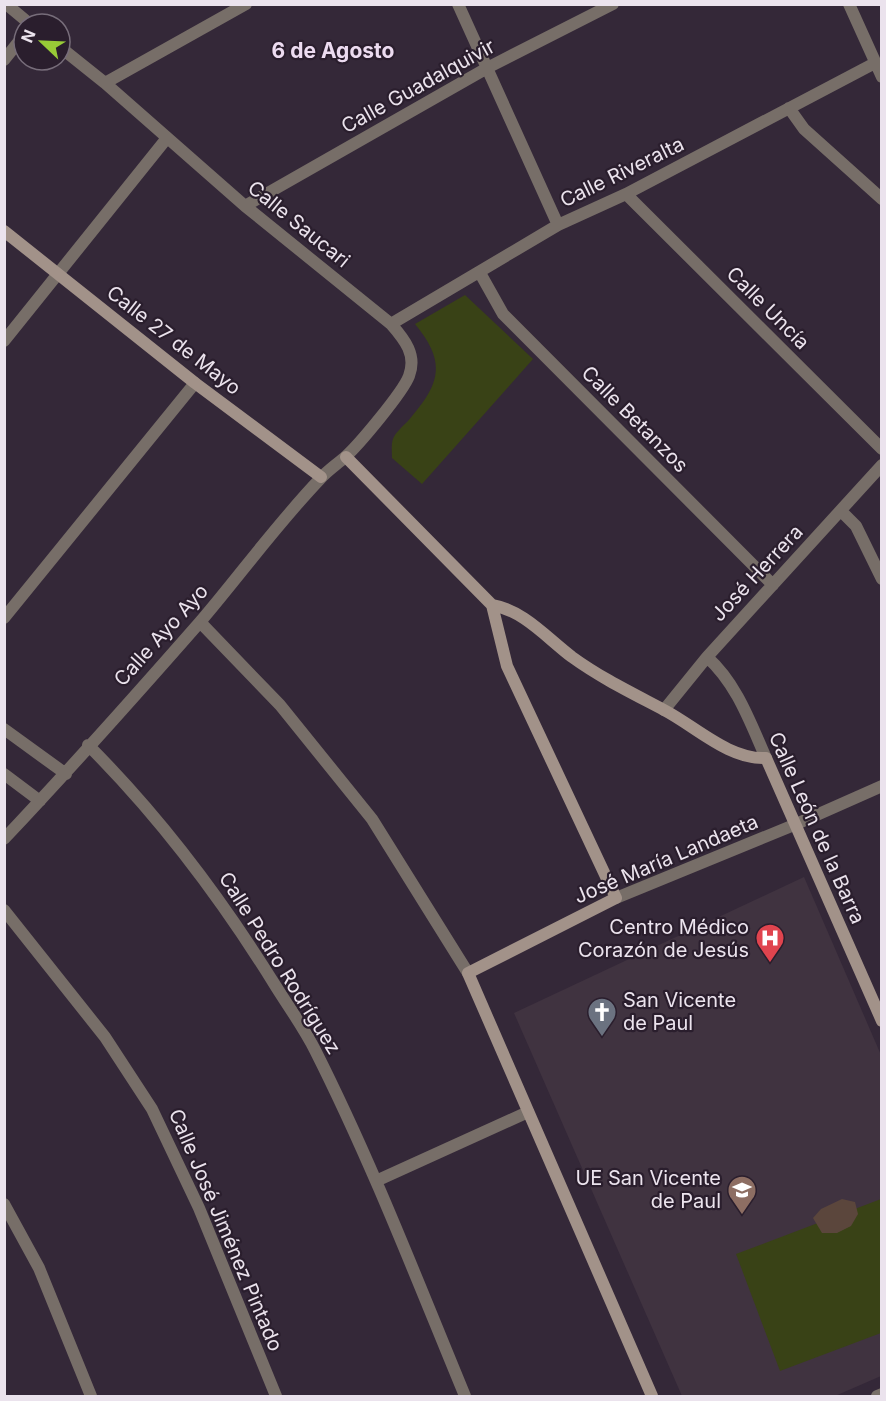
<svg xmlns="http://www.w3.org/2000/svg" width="886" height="1401" font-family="Inter,sans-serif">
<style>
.education{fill:#403340}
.green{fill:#394216}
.building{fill:#5b463c}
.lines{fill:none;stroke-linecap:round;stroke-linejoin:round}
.street{stroke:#776e68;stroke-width:12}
.secondary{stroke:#a29289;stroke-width:12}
.labels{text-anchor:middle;stroke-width:4.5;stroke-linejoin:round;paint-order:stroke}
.street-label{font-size:20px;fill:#ebe3ed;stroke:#2a1e2d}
.poi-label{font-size:20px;fill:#ebe3ed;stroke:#2a1e2d;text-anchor:end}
.neighbourhood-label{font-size:21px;font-weight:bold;fill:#ecdbf0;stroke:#2a1e2d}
</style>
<rect width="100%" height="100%" fill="#342838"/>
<path class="education" d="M 804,877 L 881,1055 L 881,1376 L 835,1396 L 682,1396 L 514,1013 Z"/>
<path class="green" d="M 465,295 L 533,359 L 422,484 L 392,458 C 392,453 391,444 393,439 C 395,433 403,426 408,421 C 439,385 448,364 415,324 Z
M 881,1199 L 881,1333 L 780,1371 L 736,1254 Z"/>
<path class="building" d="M 842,1199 L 855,1202 L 858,1214 L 851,1226 L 837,1233 L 822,1233 L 813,1218 L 821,1209 Z"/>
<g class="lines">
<path class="street" d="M 6,4 L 30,24
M 458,4 L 558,225
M 849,4 L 882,77
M 4,60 L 24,35
M 105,83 L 246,4
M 789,108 L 804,129 L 882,199
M 626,194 L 882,449
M 245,206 L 489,67 L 613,4
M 480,273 L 503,314 L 773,585
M 391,324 L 558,225 L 626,194 L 875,63
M 4,341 L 167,138
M 841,511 L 856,526 L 882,579
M 4,618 L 195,383
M 200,622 L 280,705 L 372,819 L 468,973
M 707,657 C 737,684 750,722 766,758
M 664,710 L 707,657 L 882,465
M 4,729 L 66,774
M 88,745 C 160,817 221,898 275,985 C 288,1006 304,1028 315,1050 C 372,1163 417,1280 465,1396
M 4,774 L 40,801
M 4,839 C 71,768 136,695 200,622 C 240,575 277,524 320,479 C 327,471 336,465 344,458 C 358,446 403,392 409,376 C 417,355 405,340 391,324 L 245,206 L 105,83 L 60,47
M 616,898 L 794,825 L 882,786
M 4,910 L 105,1037 L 152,1109 L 199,1208 L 276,1396
M 376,1181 L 528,1112
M 4,1204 L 39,1268 L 91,1396
M 877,1396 L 882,1394"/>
<path class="secondary" d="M 4,231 L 195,383 L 321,477
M 346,457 L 492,605 L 507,666 L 616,898 L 468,973 L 652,1396
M 492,605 C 523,610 547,638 572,657 C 601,678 632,693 664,710 C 695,726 729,760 766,758 L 882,1021"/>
</g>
<defs>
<g id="hospital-pin" transform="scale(1.5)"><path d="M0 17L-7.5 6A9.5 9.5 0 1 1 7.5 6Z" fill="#e0444e" stroke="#2a1e2d"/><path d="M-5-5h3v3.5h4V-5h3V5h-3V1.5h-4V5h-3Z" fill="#fff"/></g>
<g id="church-pin" transform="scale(1.5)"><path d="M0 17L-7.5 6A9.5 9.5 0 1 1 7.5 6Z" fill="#6b7280" stroke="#2a1e2d"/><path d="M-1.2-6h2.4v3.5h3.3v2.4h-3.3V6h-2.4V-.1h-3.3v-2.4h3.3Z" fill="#fff"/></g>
<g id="school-pin" transform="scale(1.5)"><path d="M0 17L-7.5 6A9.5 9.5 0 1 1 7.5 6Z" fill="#8d6e63" stroke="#2a1e2d"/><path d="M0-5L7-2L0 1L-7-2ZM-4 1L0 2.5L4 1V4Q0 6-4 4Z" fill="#fff"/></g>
</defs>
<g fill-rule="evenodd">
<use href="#hospital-pin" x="770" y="938"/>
<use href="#church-pin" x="602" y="1012"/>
<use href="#school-pin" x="742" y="1190"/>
</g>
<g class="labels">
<g class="street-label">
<text transform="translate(418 86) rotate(-29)" y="7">Calle Guadalquivir</text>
<text transform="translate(622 172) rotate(-26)" y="7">Calle Riveralta</text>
<text transform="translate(299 224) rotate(39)" y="7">Calle Saucari</text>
<text transform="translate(768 308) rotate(45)" y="7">Calle Uncía</text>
<text transform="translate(174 340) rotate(38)" y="7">Calle 27 de Mayo</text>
<text transform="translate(635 419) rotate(45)" y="7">Calle Betanzos</text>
<text transform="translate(757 573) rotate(-47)" y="7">José Herrera</text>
<text transform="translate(161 635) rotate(-48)" y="7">Calle Ayo Ayo</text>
<text transform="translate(817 828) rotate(66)" y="7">Calle León de la Barra</text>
<text transform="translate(666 859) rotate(-23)" y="7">José María Landaeta</text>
<text transform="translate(280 963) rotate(58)" y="7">Calle Pedro Rodríguez</text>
<text transform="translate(226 1230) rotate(67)" y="7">Calle José Jiménez Pintado</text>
</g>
<g class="poi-label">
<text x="749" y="934">Centro Médico<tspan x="749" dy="23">Corazón de Jesús</tspan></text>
<text x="623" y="1007" text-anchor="start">San Vicente<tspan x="623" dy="23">de Paul</tspan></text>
<text x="721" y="1185">UE San Vicente<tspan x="721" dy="23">de Paul</tspan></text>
</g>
<g class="neighbourhood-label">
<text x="333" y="58">6 de Agosto</text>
</g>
</g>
<rect width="886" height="1401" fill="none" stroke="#ebe3ed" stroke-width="12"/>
<g transform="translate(42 42) rotate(293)"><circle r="28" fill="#2a1e2d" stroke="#776d7a" stroke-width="1.5"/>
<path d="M0-4.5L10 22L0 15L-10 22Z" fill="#98cb37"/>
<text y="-9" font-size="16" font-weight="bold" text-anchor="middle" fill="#ebe3ed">N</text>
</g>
</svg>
